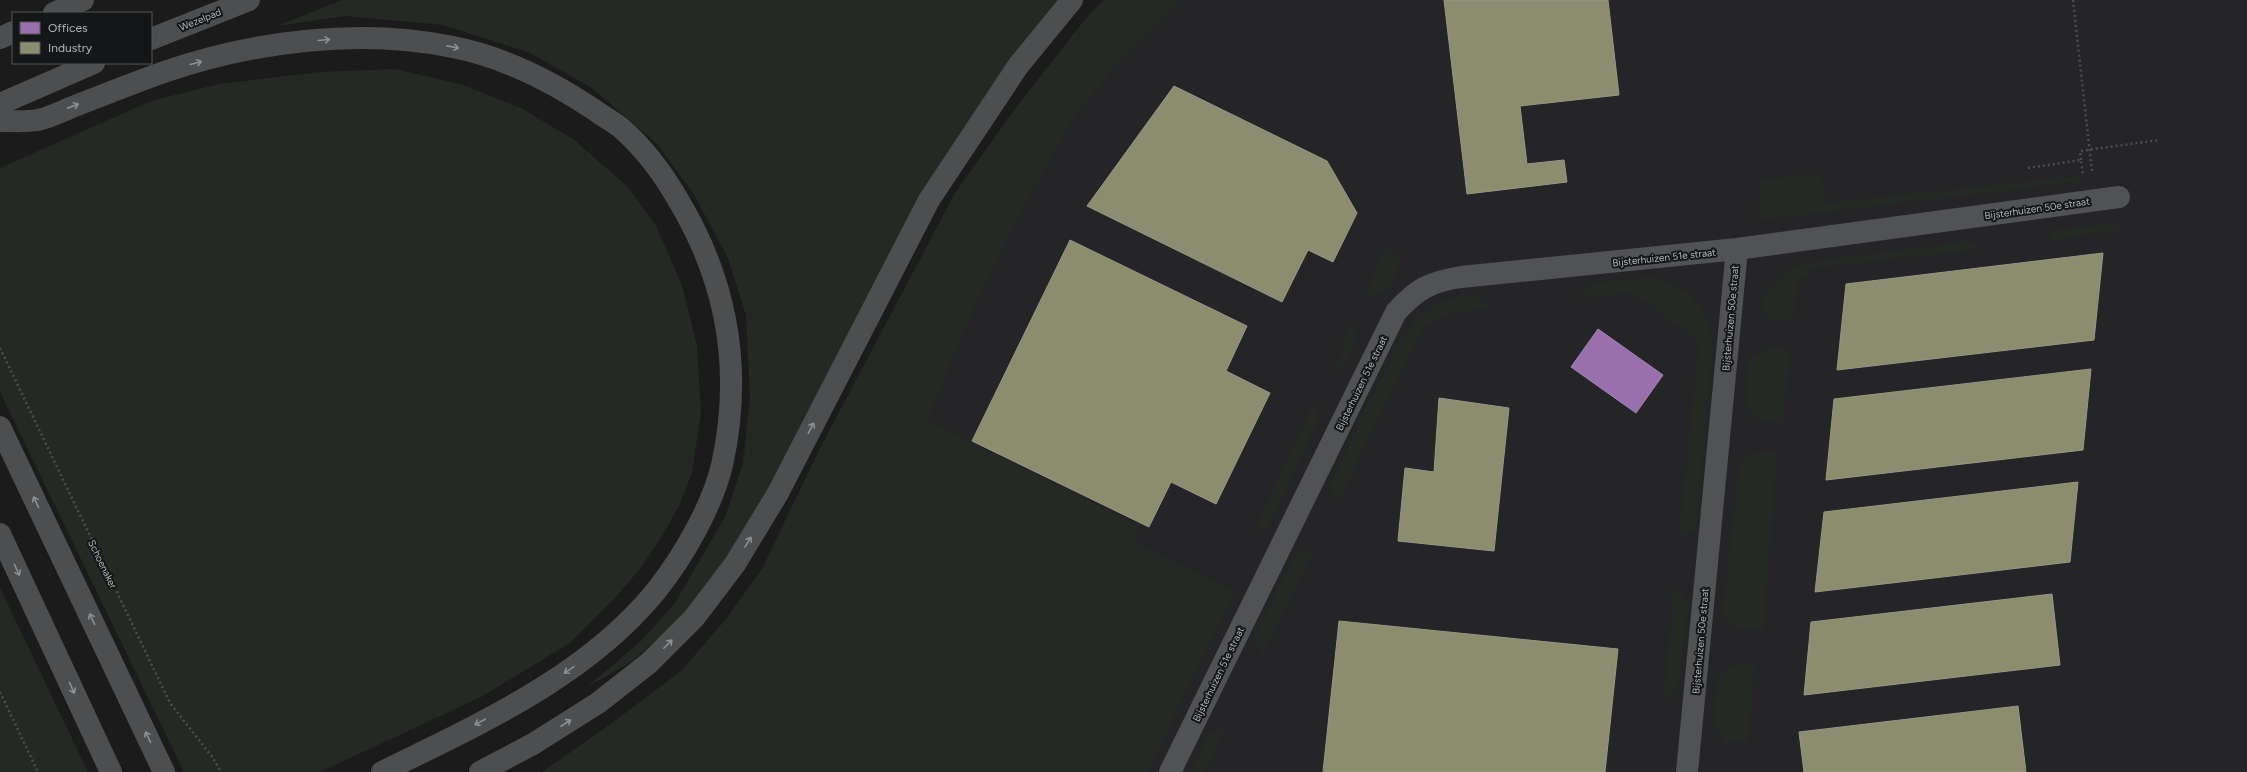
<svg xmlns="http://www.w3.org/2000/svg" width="2247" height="772" font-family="Figtree,sans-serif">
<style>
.built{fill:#252527}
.green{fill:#242a23}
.offices{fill:#9970ab;stroke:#9f85b0}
.industry{fill:#8c8c6e;stroke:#969885}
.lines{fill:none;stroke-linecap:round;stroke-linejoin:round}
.path{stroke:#4b4d4f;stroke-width:2.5;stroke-dasharray:2 3;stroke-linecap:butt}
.minor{stroke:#505254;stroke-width:22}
.major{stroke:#4d4e50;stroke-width:22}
.highway{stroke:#4d4e50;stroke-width:22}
.oneway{stroke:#8c9196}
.labels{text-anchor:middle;stroke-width:4;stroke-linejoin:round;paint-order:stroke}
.street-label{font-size:10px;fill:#aeb5bb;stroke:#151617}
</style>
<rect width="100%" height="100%" fill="#1b1b1b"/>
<path class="built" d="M 1147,0 L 2247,0 L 2247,772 L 674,772 L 956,258 Z"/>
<path class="green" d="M 342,0 L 1065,0 L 975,112 L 757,525 L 702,601 L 631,662 L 587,687 L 641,641 L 675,603 L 726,515 L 743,463 L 750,398 L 746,315 L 728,258 L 693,193 L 657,144 L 592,88 L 528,52 L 443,25 L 345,16 L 277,26 Z
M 1104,0 L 1182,0 C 1145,36 1107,72 1077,113 C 1063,132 1053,154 1042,174 C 996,253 960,336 928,421 L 1141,527 L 1133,542 L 1235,592 L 1147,772 L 542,772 L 612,723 L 681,671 L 726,619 L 762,569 L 819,450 L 955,193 L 1017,106 L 1087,17 Z
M 395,69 L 463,85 L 521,108 L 573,139 L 628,187 L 656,226 L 682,285 L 697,346 L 701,413 L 692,473 L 679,506 L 662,536 L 640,569 L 614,599 L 570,643 L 481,697 L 320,772 L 184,772 L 0,392 L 0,168 L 151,101 L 219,84 L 320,72 Z
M 1821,173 L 1826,203 L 2077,176 L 2078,182 L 1758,220 L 1760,180 Z
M 2120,223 L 2119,230 L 2047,241 L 2055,230 Z
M 1969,241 L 1980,249 L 1813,268 L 1797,283 L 1793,319 L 1771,319 L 1760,306 C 1769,286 1783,271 1804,263 Z
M 1385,249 L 1392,249 L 1400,256 C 1396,274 1392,303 1366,293 Z
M 1651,277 C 1689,285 1708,308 1713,347 L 1696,530 L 1679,537 L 1699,341 L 1635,293 L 1579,298 L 1592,283 Z
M 1477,294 L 1490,309 L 1452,312 L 1426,326 L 1412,348 L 1338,502 L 1329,486 L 1396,349 C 1421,308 1430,302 1477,294 Z
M 1351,325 L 1354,326 L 1356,340 L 1343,369 L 1333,372 L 1344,349 L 1339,347 Z
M 1768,347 L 1790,349 L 1782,423 L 1758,421 L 1746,406 L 1748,361 Z
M 1313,404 L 1319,418 L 1267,528 L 1255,530 Z
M 1756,452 L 1777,452 L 1763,631 L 1736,628 L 1723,615 L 1739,464 Z
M 1314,549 L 1261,657 L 1254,637 L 1296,555 Z
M 1674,587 L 1688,601 L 1678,690 L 1663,703 Z
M 0,588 L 88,772 L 0,772 Z
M 1736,664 L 1755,664 L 1748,742 L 1725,742 L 1713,723 L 1718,677 Z
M 1225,728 L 1205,772 L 1191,772 L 1208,735 Z"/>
<path class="offices" d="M 1598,329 L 1663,375 L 1636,413 L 1571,367 Z"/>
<path class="industry" d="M 1444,0 L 1608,0 L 1619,95 L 1520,106 L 1527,164 L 1564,160 L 1567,182 L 1467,194 Z
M 1174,86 L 1327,161 L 1357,213 L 1333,262 L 1308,250 L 1282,302 L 1087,206 Z
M 1070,240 L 1247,326 L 1226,371 L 1270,393 L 1216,504 L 1171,482 L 1149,527 L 972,441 Z
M 2103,253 L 2094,340 L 1837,370 L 1846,284 Z
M 2091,369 L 2083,450 L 1826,480 L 1834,399 Z
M 1439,398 L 1509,408 L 1494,551 L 1398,541 L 1405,468 L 1434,472 Z
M 2078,482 L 2070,562 L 1815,592 L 1824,512 Z
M 2052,594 L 2060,665 L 1804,695 L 1811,622 Z
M 1339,621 L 1618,649 L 1605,772 L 1323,772 Z
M 2018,706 L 2026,772 L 1804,772 L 1799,732 Z"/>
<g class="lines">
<path class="path" d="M 2073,0 L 2092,172
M 2081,160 L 2080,151 L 2160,140
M 2028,168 L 2081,160 L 2083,175
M 0,348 L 170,703 L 213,758 L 221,772
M 0,692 L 38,772"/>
<path class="minor" d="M 1170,772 L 1396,312 C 1417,289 1429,282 1461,277 L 1737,249
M 1687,772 L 1737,249 L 2119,197"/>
<path class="major" d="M 0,427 L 164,772
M 0,534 L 111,772"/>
<path class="highway" d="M 54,13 L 83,0
M 0,38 L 13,32
M 151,39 L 249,0
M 0,104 L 94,63
M 0,121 C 12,121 26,122 38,120 C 52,117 66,109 80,104 C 108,93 136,82 164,72 C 255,41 359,28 453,47 C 504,57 553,82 596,111 C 604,117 614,122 621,128 C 644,148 662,172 677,198 C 727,280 743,370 722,465 C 712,507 683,557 656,591 C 586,677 479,724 382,772
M 480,772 L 533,744 L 598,703 L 649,663 L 694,618 L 735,564 L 778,493 L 929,200 L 1018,66 L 1072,0"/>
</g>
<defs><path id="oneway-shaft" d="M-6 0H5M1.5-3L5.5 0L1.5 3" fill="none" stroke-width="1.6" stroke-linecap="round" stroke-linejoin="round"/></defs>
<g class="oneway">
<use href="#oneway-shaft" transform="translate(324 40) rotate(-5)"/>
<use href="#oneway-shaft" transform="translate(453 47) rotate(11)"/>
<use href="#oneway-shaft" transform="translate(196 63) rotate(-15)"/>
<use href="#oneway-shaft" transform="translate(73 106) rotate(-21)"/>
<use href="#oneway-shaft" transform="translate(811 428) rotate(-63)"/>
<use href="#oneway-shaft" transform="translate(36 502) rotate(-115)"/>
<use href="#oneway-shaft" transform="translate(748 542) rotate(-59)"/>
<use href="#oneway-shaft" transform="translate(17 570) rotate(65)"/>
<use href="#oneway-shaft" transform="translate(92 619) rotate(-115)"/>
<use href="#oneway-shaft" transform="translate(668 644) rotate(-45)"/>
<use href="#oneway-shaft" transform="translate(569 670) rotate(146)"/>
<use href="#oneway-shaft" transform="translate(72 688) rotate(65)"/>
<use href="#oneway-shaft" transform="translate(480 722) rotate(152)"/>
<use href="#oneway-shaft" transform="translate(566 723) rotate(-33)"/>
<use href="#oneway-shaft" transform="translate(148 737) rotate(-115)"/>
</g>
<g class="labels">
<g class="street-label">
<text transform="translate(200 19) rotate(-22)" y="4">Wezelpad</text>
<text transform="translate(2037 208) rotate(-8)" y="4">Bijsterhuizen 50e straat</text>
<text transform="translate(1664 257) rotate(-6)" y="4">Bijsterhuizen 51e straat</text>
<text transform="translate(1730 318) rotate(-85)" y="4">Bijsterhuizen 50e straat</text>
<text transform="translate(1361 383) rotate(-64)" y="4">Bijsterhuizen 51e straat</text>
<text transform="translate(103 564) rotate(64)" y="4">Schoenaker</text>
<text transform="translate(1700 641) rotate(-85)" y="4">Bijsterhuizen 50e straat</text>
<text transform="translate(1218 674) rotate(-64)" y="4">Bijsterhuizen 51e straat</text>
</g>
</g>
<rect x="12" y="12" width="140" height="52" fill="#151617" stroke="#525659"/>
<rect x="20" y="22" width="20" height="12" fill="#9970ab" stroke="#525659"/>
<text x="48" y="32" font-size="12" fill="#aeb5bb">Offices</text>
<rect x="20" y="42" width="20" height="12" fill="#8c8c6e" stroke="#525659"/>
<text x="48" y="52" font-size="12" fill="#aeb5bb">Industry</text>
</svg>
